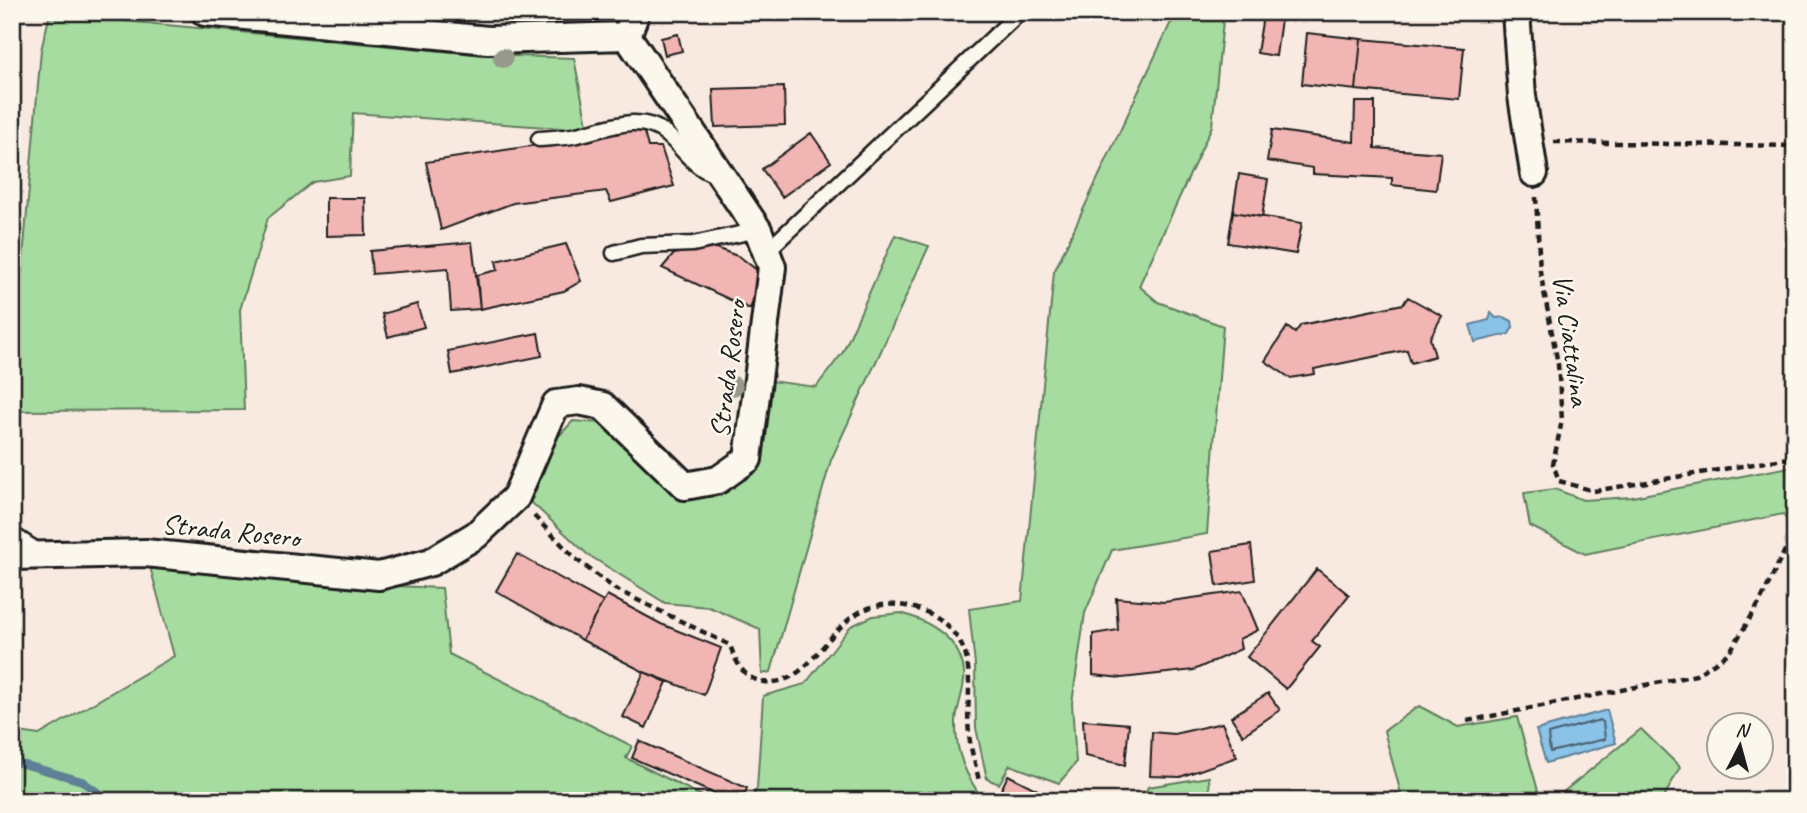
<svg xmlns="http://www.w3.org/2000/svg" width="1807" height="813" font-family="Caveat,sans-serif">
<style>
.green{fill:#a6dca0;stroke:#617c5e;stroke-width:2}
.water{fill:#8ac2e8;stroke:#5e8096;stroke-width:2}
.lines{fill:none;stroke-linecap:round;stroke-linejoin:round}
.shore{stroke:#485e6e;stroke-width:2}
.stream{stroke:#5e8096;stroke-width:8}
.building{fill:#f1b5b4;stroke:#1c1c1c;stroke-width:2}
.service-casing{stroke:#1c1c1c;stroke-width:19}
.minor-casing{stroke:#1c1c1c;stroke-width:32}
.path{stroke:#1c1c1c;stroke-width:4.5;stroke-dasharray:7 5;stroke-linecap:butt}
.service{stroke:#fbf7ec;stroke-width:14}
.minor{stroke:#fbf7ec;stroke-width:26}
.tree{fill:#96998b}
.labels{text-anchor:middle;stroke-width:5;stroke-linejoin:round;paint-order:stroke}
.street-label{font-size:28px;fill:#1c1c1c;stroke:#fbf7ec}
</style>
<rect width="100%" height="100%" fill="#f9eae1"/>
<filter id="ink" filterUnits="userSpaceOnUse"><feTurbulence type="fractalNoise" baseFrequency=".0143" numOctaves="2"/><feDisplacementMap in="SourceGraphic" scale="14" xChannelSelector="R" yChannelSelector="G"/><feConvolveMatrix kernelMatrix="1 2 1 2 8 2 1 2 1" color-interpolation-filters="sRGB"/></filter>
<g filter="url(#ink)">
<path class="green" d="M 1183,12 L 1224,12 L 1212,126 L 1139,286 L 1158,302 L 1223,326 L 1207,534 L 1112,550 L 1085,613 L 1072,703 L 1076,763 L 1059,783 L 1010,765 L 999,784 L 987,779 L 976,728 L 975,665 L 969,609 L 1022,601 L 1054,272 L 1170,24 Z
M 50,14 L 485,55 L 574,58 L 588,130 L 353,113 L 350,176 L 313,182 L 268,218 L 240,310 L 244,410 L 12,411 L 12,309 L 19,304 L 41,50 Z
M 895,235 L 929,246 L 831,460 L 771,672 L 762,674 L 760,629 L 709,607 L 665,603 L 587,554 L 531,502 L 557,438 L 573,421 L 601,423 L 643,458 L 678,496 L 714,496 L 759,467 L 771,381 L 816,387 L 843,352 Z
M 1795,466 L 1795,525 L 1791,527 L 1783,514 L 1585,554 L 1530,526 L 1524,493 L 1555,489 L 1583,500 L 1632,497 Z
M 149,563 L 371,585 L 442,588 L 449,654 L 632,746 L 626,758 L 712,801 L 12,801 L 12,731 L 39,735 L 174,656 Z
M 901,613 C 931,622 960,638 964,672 C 966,688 957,705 956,721 C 955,753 966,776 984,801 L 750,801 L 757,788 L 763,696 L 805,684 L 851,626 L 873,616 Z
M 1419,706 L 1458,727 L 1517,717 L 1541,801 L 1403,801 L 1384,731 Z
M 1641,729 L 1680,767 L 1662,801 L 1552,801 Z
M 1209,777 L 1210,801 L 1142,801 L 1148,787 Z"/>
<path class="water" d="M 1491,313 L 1496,318 L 1504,317 L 1512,321 L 1513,327 L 1509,334 L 1475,342 L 1470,325 L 1489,320 Z
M 1607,710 L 1616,743 L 1546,763 L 1536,730 Z"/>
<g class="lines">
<path class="shore" d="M 1600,720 L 1603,722 L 1605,739 L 1550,752 L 1548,734 Z"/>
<path class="stream" d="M 12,761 L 82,781 L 110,801"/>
</g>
<path class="building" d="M 1263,16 L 1281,19 L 1276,56 L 1257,53 Z
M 1307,33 L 1361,39 L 1356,90 L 1302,84 Z
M 678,34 L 682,51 L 665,55 L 661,38 Z
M 1361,39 L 1464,48 L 1459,99 L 1356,90 Z
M 784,87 L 785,125 L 715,127 L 713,89 Z
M 1355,102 L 1375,102 L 1375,148 L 1441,153 L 1436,190 L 1392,185 L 1392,178 L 1313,174 L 1313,168 L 1267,161 L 1272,130 L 1354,142 Z
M 643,129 L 648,147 L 661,147 L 674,186 L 611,202 L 606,191 L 513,203 L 441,230 L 426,162 Z
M 811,133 L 831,162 L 782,197 L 762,169 Z
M 1239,174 L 1268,179 L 1262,217 L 1233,212 Z
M 326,198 L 365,198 L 366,235 L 326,236 Z
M 1233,212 L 1302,223 L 1296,254 L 1228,243 Z
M 472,242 L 480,309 L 451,311 L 448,268 L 372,274 L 370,251 Z
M 566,244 L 581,281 L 564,291 L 480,309 L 477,275 L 498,270 L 496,261 Z
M 713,247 L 740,257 L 762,274 L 750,309 L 662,268 L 674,254 Z
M 1408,297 L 1442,316 L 1430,338 L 1435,356 L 1411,363 L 1407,350 L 1314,369 L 1315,374 L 1290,378 L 1265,361 L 1287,327 L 1295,333 L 1301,325 L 1403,304 Z
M 417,304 L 424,327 L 388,337 L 382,314 Z
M 538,333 L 542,356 L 452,374 L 448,351 Z
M 1251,545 L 1255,580 L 1217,586 L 1212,551 Z
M 517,554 L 603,602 L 582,640 L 496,591 Z
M 1317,569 L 1349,595 L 1312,641 L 1320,647 L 1286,689 L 1247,657 Z
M 1242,591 L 1258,630 L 1239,639 L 1241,649 L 1194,670 L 1122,678 L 1093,675 L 1093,634 L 1118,630 L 1116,598 L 1164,602 Z
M 607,595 L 661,624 L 721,648 L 704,695 L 644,672 L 582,640 Z
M 644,672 L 667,682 L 646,728 L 623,717 Z
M 1268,693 L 1280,710 L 1243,735 L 1231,717 Z
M 1083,720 L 1129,724 L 1125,765 L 1085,756 Z
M 1222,723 L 1237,757 L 1180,777 L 1150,776 L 1152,732 L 1174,734 Z
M 639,741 L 747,788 L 742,801 L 731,801 L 632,758 Z
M 1008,775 L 1059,801 L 1012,801 L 999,794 Z"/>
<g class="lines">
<g class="service-casing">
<path id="service" d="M 539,139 C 550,138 561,138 572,136 C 602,131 638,111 665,133 C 685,149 693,169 719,176
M 766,252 L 1020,12
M 614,253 L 641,246 L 693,244 L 758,230
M 12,534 L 41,553"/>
</g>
<g class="minor-casing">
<path id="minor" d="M 205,12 L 488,40 L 627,36
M 1516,12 L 1522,96 L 1534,173
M 627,36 L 636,12
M 12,556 L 145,553 L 379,576 L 431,562 L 476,535 L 516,497 L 556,404 L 579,401 L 603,406 L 685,486 L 718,480 L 748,459 L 772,267 L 758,230 L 627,36"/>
</g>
<path class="path" d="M 1554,142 L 1795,146
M 1536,197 L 1540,271 L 1558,364 L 1562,420 L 1553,464 L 1559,481 L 1594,491 L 1795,457
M 534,516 L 577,560 L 615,589 L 730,645 C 736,662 743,679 764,682 C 810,687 825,627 864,610 C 884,601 905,604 926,612 C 944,620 958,634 965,653 C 973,680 966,707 969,733 C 970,749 976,765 979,781
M 1467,721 L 1696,675 L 1729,653 L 1760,602 L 1786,548 L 1795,539"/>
<use href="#service" class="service"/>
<use href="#minor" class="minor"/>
</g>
<g class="tree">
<circle cx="503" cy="58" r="10"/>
<circle cx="733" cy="386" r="10"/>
</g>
</g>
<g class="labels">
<g class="street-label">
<text transform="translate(1572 340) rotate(82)" y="10">Via Ciattalina</text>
<text transform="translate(727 369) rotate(-83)" y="10">Strada Rosero</text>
<text transform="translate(231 530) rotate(6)" y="10">Strada Rosero</text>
</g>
</g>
<rect width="1807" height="813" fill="none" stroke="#fbf7ec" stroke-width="42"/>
<rect x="21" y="21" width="1765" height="771" fill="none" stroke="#1c1c1c" stroke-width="2.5" filter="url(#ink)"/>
<g transform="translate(1740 746) rotate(6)"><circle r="33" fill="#fbf7ec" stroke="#a29f99" stroke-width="2"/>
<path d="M0-5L12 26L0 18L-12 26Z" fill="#1c1c1c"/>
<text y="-10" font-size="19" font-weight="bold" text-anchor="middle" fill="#1c1c1c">N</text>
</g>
</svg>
